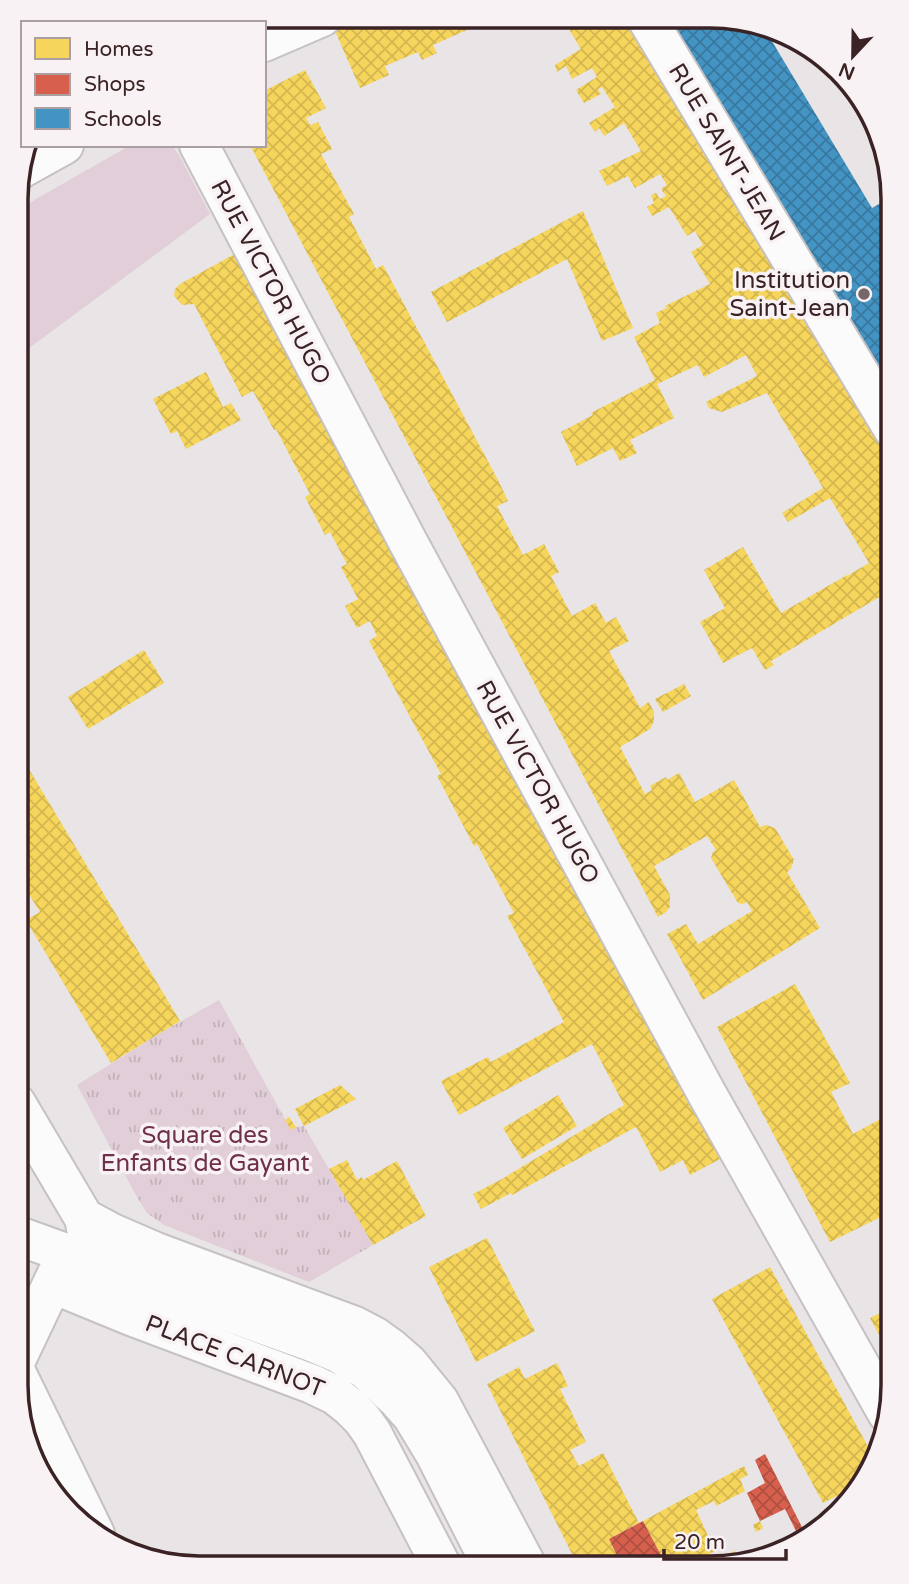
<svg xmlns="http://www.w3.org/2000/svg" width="909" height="1584" font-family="'Varela Round',sans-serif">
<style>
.grass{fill:#e1ced8}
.park{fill:url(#park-tufts)}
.homes{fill:url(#homes-cross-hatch)}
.shops{fill:url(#shops-cross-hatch)}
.schools{fill:url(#schools-cross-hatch)}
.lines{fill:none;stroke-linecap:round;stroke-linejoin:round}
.minor-casing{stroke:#c6c1c2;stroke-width:42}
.minor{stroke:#fcfbfb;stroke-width:38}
.poi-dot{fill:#786768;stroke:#f8f2f4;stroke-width:2.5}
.labels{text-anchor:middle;stroke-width:7;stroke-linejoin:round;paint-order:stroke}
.street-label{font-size:24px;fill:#3b2325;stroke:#f8f2f4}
.poi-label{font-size:24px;fill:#3b2325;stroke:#f8f2f4;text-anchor:end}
.park-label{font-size:24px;fill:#6f304b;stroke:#f8f2f4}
.rim{fill:none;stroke:#3b2325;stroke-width:3.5}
</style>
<defs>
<pattern id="park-tufts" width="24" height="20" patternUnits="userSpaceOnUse" patternTransform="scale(1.75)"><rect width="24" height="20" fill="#e1ced8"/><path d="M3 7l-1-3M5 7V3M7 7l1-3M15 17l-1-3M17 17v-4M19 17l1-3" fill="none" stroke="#c2b1b9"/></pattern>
<pattern id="homes-cross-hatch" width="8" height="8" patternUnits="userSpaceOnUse" patternTransform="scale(1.75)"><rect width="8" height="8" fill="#f6d55c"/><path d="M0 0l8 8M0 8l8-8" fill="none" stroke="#d4b750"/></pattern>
<pattern id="shops-cross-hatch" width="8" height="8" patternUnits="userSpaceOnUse" patternTransform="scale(1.75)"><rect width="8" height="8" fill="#d6604d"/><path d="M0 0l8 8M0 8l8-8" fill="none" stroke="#af4f40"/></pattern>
<pattern id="schools-cross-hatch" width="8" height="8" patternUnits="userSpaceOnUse" patternTransform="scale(1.75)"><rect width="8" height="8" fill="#4393c3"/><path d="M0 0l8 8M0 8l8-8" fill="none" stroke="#39789e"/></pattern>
</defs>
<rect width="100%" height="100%" fill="#e9e4e5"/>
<path class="grass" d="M 131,145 L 172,145 L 180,157 L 210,214 L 17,357 L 17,211 L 36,199 Z"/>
<path class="park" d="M 219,1000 L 291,1130 L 296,1127 L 304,1126 L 373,1245 L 309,1282 L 164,1225 L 147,1213 L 138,1199 L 77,1085 L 162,1032 Z"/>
<path class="homes" d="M 366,17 L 494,18 L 433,45 L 437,53 L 422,60 L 418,52 L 385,66 L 389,75 L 360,88 L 335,31 Z
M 562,18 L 625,18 L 893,467 L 893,589 L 771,661 L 774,665 L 765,670 L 752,648 L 723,663 L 700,622 L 725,608 L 704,570 L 743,547 L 781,613 L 847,575 L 847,576 L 869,563 L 830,498 L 788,522 L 782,513 L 823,488 L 767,393 L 722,412 L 709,408 L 706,402 L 757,376 L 746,355 L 704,377 L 698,365 L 657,384 L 674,418 L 630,440 L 637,453 L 620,461 L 613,448 L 577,466 L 561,432 L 593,415 L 591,413 L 655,380 L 634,337 L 660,323 L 656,313 L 667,308 L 665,306 L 710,284 L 691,252 L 703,245 L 695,231 L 687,236 L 669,207 L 652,216 L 647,207 L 654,203 L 651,195 L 656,193 L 660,199 L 666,196 L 661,189 L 667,185 L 660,174 L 635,188 L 628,176 L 607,186 L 599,171 L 641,151 L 624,123 L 604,136 L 599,128 L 595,132 L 589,123 L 615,107 L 602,87 L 598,89 L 601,94 L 584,103 L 576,90 L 597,77 L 592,68 L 572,79 L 566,66 L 557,72 L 555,65 L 581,49 Z
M 305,70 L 326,108 L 306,118 L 310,125 L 318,122 L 332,149 L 321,154 L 354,214 L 349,217 L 376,269 L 383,265 L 499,482 L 508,501 L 497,506 L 523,555 L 544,544 L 559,572 L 551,576 L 572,616 L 595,603 L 606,623 L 616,617 L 629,641 L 609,651 L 640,708 L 649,702 L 654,712 L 654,721 L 650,729 L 620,747 L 645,794 L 652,790 L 650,786 L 666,777 L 667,780 L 679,773 L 695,802 L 734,780 L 760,827 L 766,825 L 775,828 L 794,860 L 790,870 L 787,872 L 820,928 L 703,1000 L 667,934 L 686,924 L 698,944 L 752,911 L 747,902 L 743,904 L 738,903 L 711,858 L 713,852 L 716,850 L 707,836 L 654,866 L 670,895 L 670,907 L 666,912 L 658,917 L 250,145 L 264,145 L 264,91 Z
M 583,211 L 633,328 L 602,341 L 567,259 L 447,322 L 431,292 Z
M 242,250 L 724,1157 L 690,1175 L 683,1160 L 660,1172 L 636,1127 L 512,1195 L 511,1193 L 481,1209 L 473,1194 L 502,1179 L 624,1105 L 592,1044 L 459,1115 L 441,1081 L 488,1057 L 491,1062 L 564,1022 L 507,916 L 514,913 L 477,844 L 474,846 L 437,776 L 441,774 L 369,641 L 377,636 L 370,621 L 357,628 L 345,606 L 358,599 L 341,567 L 347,564 L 330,532 L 325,535 L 305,497 L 310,494 L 276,429 L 274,430 L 253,391 L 242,397 L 194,304 L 182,305 L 174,296 L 175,289 L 180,284 Z
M 206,372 L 223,407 L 231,403 L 241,420 L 186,449 L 177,431 L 171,434 L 153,399 Z
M 144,650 L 164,683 L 88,729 L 68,697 Z
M 684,684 L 691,696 L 663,712 L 655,699 Z
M 21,756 L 180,1021 L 111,1063 L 26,920 L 40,912 L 16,873 L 17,759 Z
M 795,984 L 850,1083 L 831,1092 L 853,1134 L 893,1112 L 893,1211 L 830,1242 L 717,1027 Z
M 340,1085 L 356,1099 L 304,1126 L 295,1109 Z
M 558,1095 L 577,1126 L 522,1159 L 503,1128 Z
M 289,1117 L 296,1127 L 291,1130 L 285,1120 Z
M 347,1160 L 357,1180 L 362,1177 L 363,1180 L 397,1161 L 426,1216 L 373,1245 L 329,1169 Z
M 487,1238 L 535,1331 L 476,1362 L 429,1267 Z
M 770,1267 L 872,1454 L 860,1484 L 823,1503 L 712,1299 Z
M 893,1307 L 893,1361 L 870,1318 Z
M 557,1363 L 568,1386 L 560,1389 L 586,1442 L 570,1450 L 579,1466 L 603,1453 L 639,1523 L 609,1539 L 623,1568 L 579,1568 L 487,1384 L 519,1367 L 525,1379 Z
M 744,1466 L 748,1475 L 740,1479 L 745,1491 L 716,1506 L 714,1501 L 696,1510 L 715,1551 L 709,1554 L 714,1563 L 735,1551 L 741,1563 L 710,1568 L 652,1568 L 664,1561 L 643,1521 Z
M 760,1521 L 763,1528 L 756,1532 L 753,1525 Z
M 772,1547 L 776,1554 L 770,1558 L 763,1560 L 760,1553 Z"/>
<path class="shops" d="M 765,1454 L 805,1533 L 799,1537 L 785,1509 L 760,1521 L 747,1493 L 765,1483 L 755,1460 Z
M 643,1521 L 664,1561 L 652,1568 L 623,1568 L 609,1539 Z
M 787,1539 L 789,1544 L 776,1554 L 772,1547 Z"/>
<path class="schools" d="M 668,19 L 746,19 L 764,28 L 872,208 L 893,196 L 893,393 Z"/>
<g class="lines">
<g class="minor-casing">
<path id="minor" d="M 647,19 L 893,429
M 218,23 L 233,16
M 264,42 L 322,17
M 199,145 L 408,542 L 707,1094 L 887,1413
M 19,170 L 64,145
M 16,1103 L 84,1218 L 89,1243
M 84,1218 L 112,1233 L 156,1252 L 355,1326 L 374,1336 L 392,1349 L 408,1363 L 439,1401 L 528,1568
M 16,1235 L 314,1343 L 338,1353 L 366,1370 L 396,1398 L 412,1416 L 435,1454 L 493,1568
M 53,1284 L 131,1316 L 312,1384 L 335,1395 L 350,1407 L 362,1419 L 372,1433 L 442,1567
M 16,1360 L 63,1261
M 16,1372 L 95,1534"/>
</g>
<use href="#minor" class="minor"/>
</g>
<circle class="poi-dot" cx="864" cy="294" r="7"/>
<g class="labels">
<g class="street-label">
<text transform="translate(727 152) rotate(59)" y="8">RUE SAINT-JEAN</text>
<text transform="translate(271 282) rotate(62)" y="8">RUE VICTOR HUGO</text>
<text transform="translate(538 782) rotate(61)" y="8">RUE VICTOR HUGO</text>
<text transform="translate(235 1356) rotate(21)" y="8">PLACE CARNOT</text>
</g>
<g class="poi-label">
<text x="850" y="288">Institution<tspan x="850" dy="28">Saint-Jean</tspan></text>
</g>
<g class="park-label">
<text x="205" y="1143">Square des<tspan x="205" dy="28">Enfants de Gayant</tspan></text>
</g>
</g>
<path d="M0 0H909V1584H0ZM199 28H710A171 171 0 0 1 881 199V1385A171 171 0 0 1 710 1556H199A171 171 0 0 1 28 1385V199A171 171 0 0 1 199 28Z" fill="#f8f2f4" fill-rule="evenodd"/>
<path class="rim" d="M199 28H710A171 171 0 0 1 881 199V1385A171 171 0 0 1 710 1556H199A171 171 0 0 1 28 1385V199A171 171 0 0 1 199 28Z"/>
<rect x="21" y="21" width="245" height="126" fill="#f8f2f4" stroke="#ac9fa1" stroke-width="2"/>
<rect x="35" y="38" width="35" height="21" fill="#f6d55c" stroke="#ac9fa1" stroke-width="2"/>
<text x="84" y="56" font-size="21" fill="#3b2325">Homes</text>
<rect x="35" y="74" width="35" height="21" fill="#d6604d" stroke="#ac9fa1" stroke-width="2"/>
<text x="84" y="91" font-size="21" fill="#3b2325">Shops</text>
<rect x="35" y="108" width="35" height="21" fill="#4393c3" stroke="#ac9fa1" stroke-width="2"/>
<text x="84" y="126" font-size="21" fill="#3b2325">Schools</text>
<g transform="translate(853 56) rotate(202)" stroke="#f8f2f4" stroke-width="5" paint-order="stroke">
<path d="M0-5L12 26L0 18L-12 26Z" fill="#3b2325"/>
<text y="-10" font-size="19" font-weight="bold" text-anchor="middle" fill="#3b2325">N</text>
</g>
<path d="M664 1549v10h122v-10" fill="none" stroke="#3b2325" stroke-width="3.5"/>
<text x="674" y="1549" font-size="21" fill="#3b2325" stroke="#f8f2f4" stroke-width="5" paint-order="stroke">20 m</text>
</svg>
